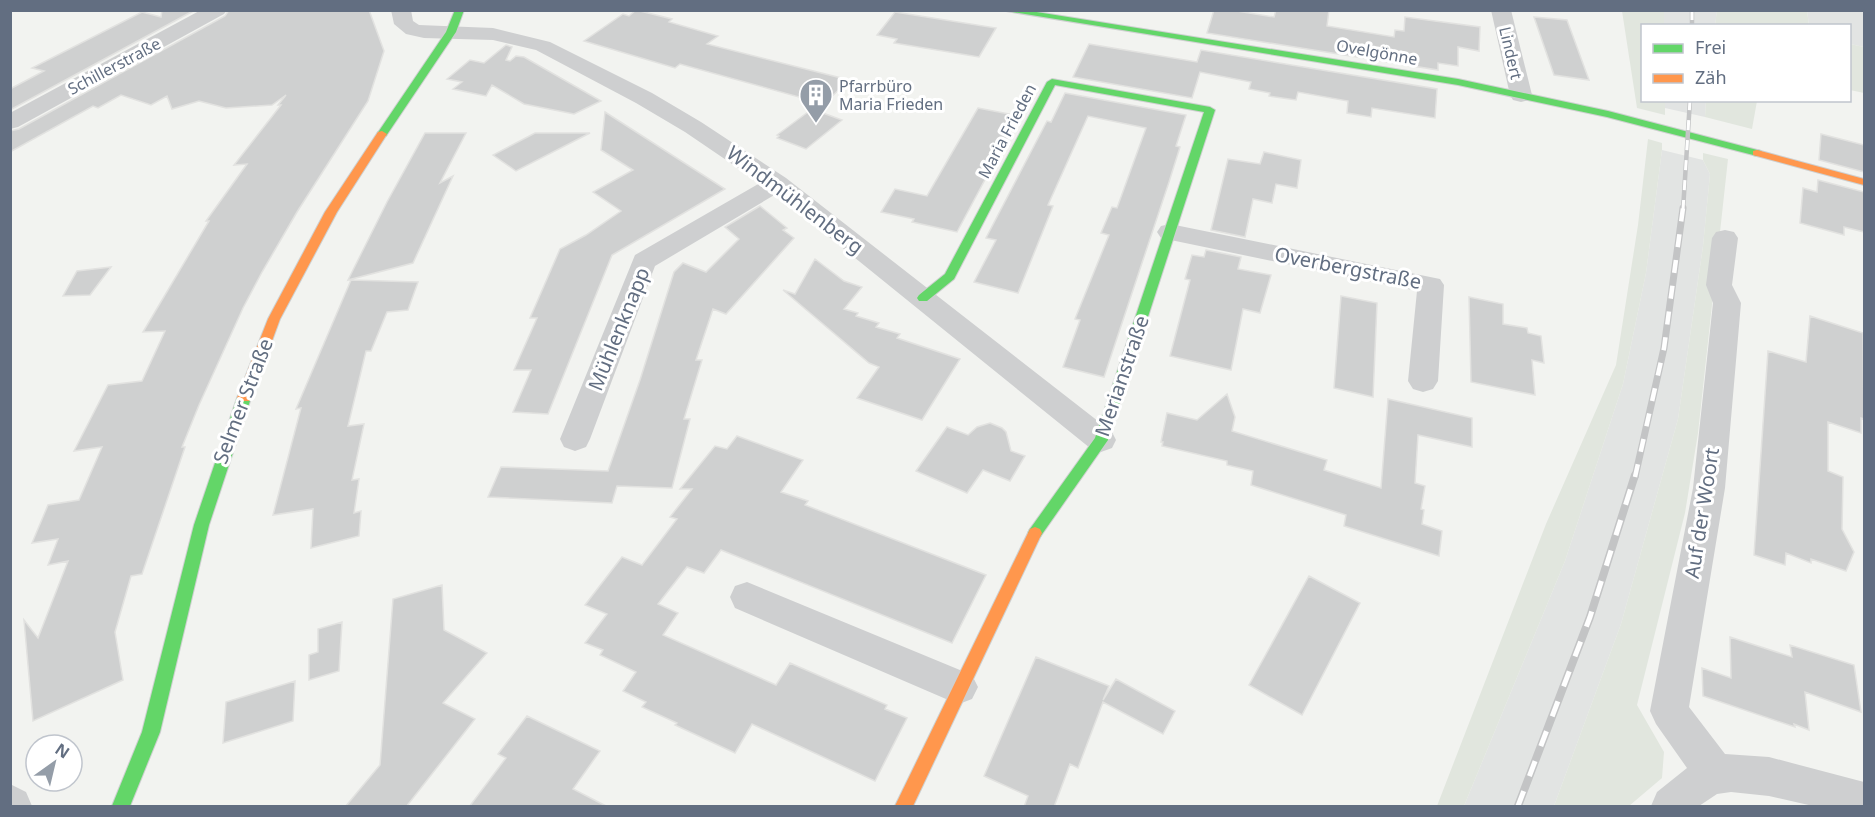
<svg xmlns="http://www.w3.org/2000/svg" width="1875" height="817" font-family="'Noto Sans',sans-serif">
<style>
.built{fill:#e2e4e3}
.green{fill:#e1e6de}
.building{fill:#cfd0d0;stroke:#e2e2e0;stroke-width:1.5}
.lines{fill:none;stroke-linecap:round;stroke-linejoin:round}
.fast-casing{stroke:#ced0d0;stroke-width:2}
.slow-casing{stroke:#ced0d0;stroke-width:2}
.street{fill:#cecfd0;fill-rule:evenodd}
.fast{fill:#63d668;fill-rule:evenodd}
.slow{fill:#ff974d;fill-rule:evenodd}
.rail-far2-casing{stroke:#c3c4c5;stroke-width:4.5}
.rail-far1-casing{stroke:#c3c4c5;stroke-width:7}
.rail-casing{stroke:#c3c4c5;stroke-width:8}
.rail-far2{stroke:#fff;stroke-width:3;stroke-dasharray:10;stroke-linecap:butt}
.rail-far1{stroke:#fff;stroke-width:4.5;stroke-dasharray:13;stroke-linecap:butt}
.rail{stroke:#fff;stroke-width:5;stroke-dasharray:16;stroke-linecap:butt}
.labels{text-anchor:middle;stroke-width:6;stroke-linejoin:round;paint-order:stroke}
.far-street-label{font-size:16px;fill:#626e81;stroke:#fff}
.far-poi-label{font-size:16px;fill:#626e81;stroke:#fff;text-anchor:start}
.street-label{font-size:20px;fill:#626e81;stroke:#fff}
</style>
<rect width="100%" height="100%" fill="#f2f3f0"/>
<path class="built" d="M 1664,11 L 1717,11 L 1715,25 L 1664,25 Z
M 1807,11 L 1864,11 L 1864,47 L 1850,44 L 1850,26 L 1809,25 Z
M 1665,101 L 1706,101 L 1705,117 L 1665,108 Z
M 1662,150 L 1703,160 L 1710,174 L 1703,246 L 1678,419 L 1621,624 L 1554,806 L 1464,806 L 1565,561 L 1623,384 L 1646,273 Z"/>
<path class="green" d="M 1717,10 L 1807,11 L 1809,25 L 1715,25 Z
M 1622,11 L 1664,11 L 1664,25 L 1642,26 L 1642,100 L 1665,101 L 1665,115 L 1637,108 Z
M 1850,44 L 1864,47 L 1864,93 L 1850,90 Z
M 1706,101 L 1757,101 L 1752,129 L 1705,117 Z
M 1648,139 L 1662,143 L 1662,150 L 1646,273 L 1623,384 L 1565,561 L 1464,806 L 1437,806 L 1546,524 L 1616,365 L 1638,225 Z
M 1703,153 L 1728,159 L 1698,433 L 1685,513 L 1637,705 L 1664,752 L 1662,778 L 1629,806 L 1554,806 L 1621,624 L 1678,419 L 1703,246 L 1710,174 L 1703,160 Z"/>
<path class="building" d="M 162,10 L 195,10 L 10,110 L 10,89 L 44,71 L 32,68 L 142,12 L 161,17 Z
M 229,10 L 369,10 L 384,51 L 368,101 L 297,212 L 262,272 L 243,308 L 199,405 L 182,447 L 185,447 L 142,574 L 131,576 L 115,632 L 123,680 L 33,721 L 24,620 L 38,638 L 68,561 L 48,565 L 58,539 L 32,543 L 48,505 L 79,500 L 102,447 L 74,451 L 108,385 L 142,381 L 165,331 L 143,332 L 209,221 L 206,221 L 247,164 L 234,165 L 281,105 L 278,105 L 286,95 L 272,105 L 226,108 L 199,101 L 172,109 L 167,96 L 151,105 L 121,95 L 98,108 L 93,106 L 10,152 L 10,131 L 19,129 L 225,16 Z
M 636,10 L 672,19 L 669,22 L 718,36 L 707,44 L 849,80 L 824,104 L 680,64 L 675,68 L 584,41 L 623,14 L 629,16 Z
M 1214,10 L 1231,10 L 1274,17 L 1276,10 L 1329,10 L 1327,26 L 1394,37 L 1395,30 L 1404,31 L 1405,17 L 1480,27 L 1479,51 L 1458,47 L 1458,66 L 1438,63 L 1438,70 L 1207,33 Z
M 895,12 L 996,28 L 979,57 L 894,43 L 897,39 L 877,35 Z
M 1534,17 L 1567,20 L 1589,80 L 1554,75 Z
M 1089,44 L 1197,62 L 1201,50 L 1437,89 L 1435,118 L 1372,108 L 1371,117 L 1347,113 L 1348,101 L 1298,92 L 1296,100 L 1269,96 L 1270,93 L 1249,89 L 1251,82 L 1200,72 L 1192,98 L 1073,77 Z
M 506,45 L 512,47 L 506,60 L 510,61 L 516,56 L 524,57 L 601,101 L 574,114 L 524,104 L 492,85 L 486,96 L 453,89 L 462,82 L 447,79 L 470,60 L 484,63 Z
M 1065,93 L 1186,115 L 1176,146 L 1180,147 L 1169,182 L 1104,377 L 1063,367 L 1080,320 L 1075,319 L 1109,235 L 1101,233 L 1112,207 L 1117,208 L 1146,128 L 1088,116 L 1048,205 L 1053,206 L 1018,293 L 974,282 L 996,240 L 986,238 L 1047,121 L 1051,122 Z
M 978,108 L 1019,116 L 957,232 L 912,222 L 914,219 L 881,212 L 895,189 L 927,196 Z
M 812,109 L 842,120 L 806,149 L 777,138 L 779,136 L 777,135 Z
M 605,112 L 725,189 L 612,255 L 548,414 L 513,412 L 531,370 L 514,370 L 537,318 L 530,318 L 560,249 L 586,235 L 621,211 L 593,192 L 633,170 L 601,150 Z
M 425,133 L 466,133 L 440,183 L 453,176 L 413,263 L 348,280 L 387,202 Z
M 535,133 L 590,133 L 516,171 L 493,155 Z
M 1821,134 L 1864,145 L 1864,172 L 1819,160 Z
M 1264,152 L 1301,160 L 1297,188 L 1276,184 L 1272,203 L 1253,199 L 1245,237 L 1211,230 L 1228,159 L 1260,164 Z
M 1818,180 L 1864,192 L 1864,232 L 1844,227 L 1844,235 L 1800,223 L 1803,188 L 1817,192 Z
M 760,206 L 787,228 L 783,230 L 794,238 L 726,314 L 713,309 L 696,360 L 702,360 L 684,419 L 690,419 L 672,488 L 617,486 L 612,503 L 488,497 L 501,467 L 608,471 L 640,380 L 674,272 L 683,263 L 706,272 L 739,239 L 725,227 Z
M 1206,250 L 1241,257 L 1238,269 L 1271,275 L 1260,313 L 1243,309 L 1231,370 L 1170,356 L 1190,280 L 1185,279 L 1192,255 L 1204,257 Z
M 815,259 L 844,281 L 862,287 L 844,309 L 858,313 L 856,316 L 879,323 L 876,327 L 900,334 L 897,338 L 960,359 L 922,420 L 857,398 L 879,367 L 869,363 L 783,290 L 795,294 Z
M 111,267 L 90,295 L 63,296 L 77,271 Z
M 351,280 L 418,282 L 408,310 L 387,312 L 371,351 L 366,351 L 348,426 L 364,424 L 352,480 L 359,479 L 354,513 L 361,511 L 359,536 L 311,548 L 313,509 L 273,515 L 301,408 L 296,409 Z
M 1341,296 L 1377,303 L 1373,397 L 1334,388 Z
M 1469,297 L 1503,304 L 1503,324 L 1527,328 L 1528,333 L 1541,336 L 1544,363 L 1532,360 L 1535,395 L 1471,382 Z
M 1810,316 L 1863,333 L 1864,419 L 1861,418 L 1861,433 L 1828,422 L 1828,471 L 1843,477 L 1842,529 L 1854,552 L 1846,571 L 1811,559 L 1811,563 L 1786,553 L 1785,565 L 1754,555 L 1768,351 L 1806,362 Z
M 1227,394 L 1235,417 L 1232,431 L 1327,460 L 1324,470 L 1381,488 L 1388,399 L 1472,418 L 1472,447 L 1418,435 L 1415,483 L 1425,486 L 1421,509 L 1424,510 L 1422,524 L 1442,531 L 1439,556 L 1344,526 L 1346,515 L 1251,485 L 1253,471 L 1227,465 L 1227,461 L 1162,446 L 1163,442 L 1161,442 L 1167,413 L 1197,420 Z
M 990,423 L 1002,428 L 1006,432 L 1011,451 L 1025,456 L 1010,481 L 983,470 L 967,493 L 916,471 L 947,427 L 968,435 L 977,427 Z
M 737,436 L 803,460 L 781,492 L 808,501 L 805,505 L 986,575 L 952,643 L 721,550 L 704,573 L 687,567 L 658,604 L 678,613 L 663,635 L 776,685 L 790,663 L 887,705 L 885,709 L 907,718 L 875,781 L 752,724 L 735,753 L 675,725 L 677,723 L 642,707 L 646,702 L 623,691 L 636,672 L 600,655 L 603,650 L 585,643 L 607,614 L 585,605 L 622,557 L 642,565 L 677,519 L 670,517 L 692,489 L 680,489 L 715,446 L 727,449 Z
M 1309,576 L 1360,603 L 1302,715 L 1249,685 Z
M 442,585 L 444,630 L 487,653 L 443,703 L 475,719 L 406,807 L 345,807 L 380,765 L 393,599 Z
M 342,622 L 339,671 L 309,680 L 309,655 L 318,652 L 318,629 Z
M 1730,637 L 1792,657 L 1790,645 L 1854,665 L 1861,712 L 1805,692 L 1809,730 L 1794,724 L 1795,727 L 1703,696 L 1702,668 L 1731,678 Z
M 1036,657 L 1109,686 L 1103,700 L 1116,679 L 1175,711 L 1163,734 L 1103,702 L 1078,768 L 1070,764 L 1054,807 L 1024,807 L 1028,796 L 984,776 Z
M 295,681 L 293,721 L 223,743 L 226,702 Z
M 527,716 L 600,751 L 573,789 L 608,807 L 469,807 L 506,758 L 498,754 Z"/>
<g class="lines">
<g class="fast-casing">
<path id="fast" d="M 455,10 L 464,10 L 456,32 L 386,136 L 378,136 L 377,134 L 446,32 Z
M 1000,10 L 1024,10 L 1458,79 L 1608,111 L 1761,151 L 1762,153 L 1757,156 L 1607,117 L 1458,85 Z
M 1052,79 L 1210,107 L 1215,110 L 1108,440 L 1040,537 L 1035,539 L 1030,537 L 1028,533 L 1030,529 L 1095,438 L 1204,112 L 1055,85 L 954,279 L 927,301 L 919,301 L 917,298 L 919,295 L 945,274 L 1047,82 Z
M 244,393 L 251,398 L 209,525 L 160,732 L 130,806 L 112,806 L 142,732 L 194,525 L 237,398 Z"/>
</g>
<g class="slow-casing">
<path id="slow" d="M 382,131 L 387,134 L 337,212 L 280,319 L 251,398 L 249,401 L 239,401 L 237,398 L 268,319 L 325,212 L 378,132 Z
M 1757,150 L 1864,179 L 1864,185 L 1753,155 L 1753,151 Z
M 1035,527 L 1040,529 L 1042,533 L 913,806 L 895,806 L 1028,533 L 1030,529 Z"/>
</g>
<path class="street" d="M 201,10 L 227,10 L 224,14 L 18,127 L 10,129 L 10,113 Z
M 391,10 L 411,10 L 413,21 L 419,25 L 493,28 L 550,42 L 652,93 L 701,122 L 786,178 L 1112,432 L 1116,440 L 1112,448 L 1101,452 L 1090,448 L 776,194 L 655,266 L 590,439 L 586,447 L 575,451 L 564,447 L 560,439 L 635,255 L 760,183 L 685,132 L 636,103 L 536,50 L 493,40 L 424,38 L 406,34 L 394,24 Z
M 1491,10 L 1511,10 L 1532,95 L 1529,100 L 1521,102 L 1513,100 L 1510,95 Z
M 1170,224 L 1440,279 L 1444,285 L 1438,381 L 1433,389 L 1423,392 L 1413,389 L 1408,381 L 1417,291 L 1161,238 L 1157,232 L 1161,226 Z
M 1725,230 L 1734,232 L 1738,238 L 1732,285 L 1741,303 L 1725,488 L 1689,707 L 1725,754 L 1769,757 L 1864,782 L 1864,806 L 1813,806 L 1769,796 L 1731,792 L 1717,794 L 1699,806 L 1651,806 L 1657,792 L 1687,768 L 1656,724 L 1650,711 L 1693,488 L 1713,303 L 1706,285 L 1712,238 L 1716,232 Z
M 747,582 L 972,675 L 978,687 L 972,699 L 959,704 L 946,699 L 735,608 L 730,597 L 735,586 Z
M 10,784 L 26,792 L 32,806 L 10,806 Z"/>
<use href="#fast" class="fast"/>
<use href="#slow" class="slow"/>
<g class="rail-far2-casing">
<path id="rail-far2" d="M 1692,10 L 1692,26
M 1683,210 L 1690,100"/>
</g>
<g class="rail-far1-casing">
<path id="rail-far1" d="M 1635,477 L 1664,348 L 1683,208"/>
</g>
<g class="rail-casing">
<path id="rail" d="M 1518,806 L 1590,617 L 1635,475"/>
</g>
<use href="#rail-far2" class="rail-far2"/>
<use href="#rail-far1" class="rail-far1"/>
<use href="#rail" class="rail"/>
</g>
<defs>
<g id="building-pin" transform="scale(1.725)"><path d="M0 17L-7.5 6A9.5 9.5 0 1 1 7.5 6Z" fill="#949da8" stroke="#fff"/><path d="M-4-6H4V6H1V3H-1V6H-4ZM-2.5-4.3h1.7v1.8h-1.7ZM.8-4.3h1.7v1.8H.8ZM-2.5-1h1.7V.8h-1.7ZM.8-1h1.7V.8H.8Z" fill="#fff"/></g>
</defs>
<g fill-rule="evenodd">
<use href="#building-pin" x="816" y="95"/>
</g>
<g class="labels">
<g class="far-street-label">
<text transform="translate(1377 52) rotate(10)" y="6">Ovelgönne</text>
<text transform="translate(1511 53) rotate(77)" y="6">Lindert</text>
<text transform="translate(114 66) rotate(-28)" y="6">Schillerstraße</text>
<text transform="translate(1007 131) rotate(-62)" y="6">Maria Frieden</text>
</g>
<g class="far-poi-label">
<text x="839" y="92">Pfarrbüro<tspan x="839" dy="18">Maria Frieden</tspan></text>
</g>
<g class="street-label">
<text transform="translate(795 200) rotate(37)" y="7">Windmühlenberg</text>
<text transform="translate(1348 268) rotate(11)" y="7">Overbergstraße</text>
<text transform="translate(619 329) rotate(-68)" y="7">Mühlenknapp</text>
<text transform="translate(1122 376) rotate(-71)" y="7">Merianstraße</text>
<text transform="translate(243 401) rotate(-69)" y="7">Selmer Straße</text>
<text transform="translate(1702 513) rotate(-81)" y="7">Auf der Woort</text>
</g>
</g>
<rect width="1875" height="817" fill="none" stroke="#626e81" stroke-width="24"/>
<rect x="1641" y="24" width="210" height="78" fill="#ffffff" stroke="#c0c5cd" stroke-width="1.5"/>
<rect x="1653" y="44" width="30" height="9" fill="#63d668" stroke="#c0c5cd" stroke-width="1.5"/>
<text x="1695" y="54" font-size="18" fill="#626e81">Frei</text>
<rect x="1653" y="74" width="30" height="9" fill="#ff974d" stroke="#c0c5cd" stroke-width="1.5"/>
<text x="1695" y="84" font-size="18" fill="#626e81">Zäh</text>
<g transform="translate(54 763) rotate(34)"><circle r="28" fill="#ffffff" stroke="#c0c5cd" stroke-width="1.5"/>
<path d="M0-4.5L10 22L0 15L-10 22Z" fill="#949da8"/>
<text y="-9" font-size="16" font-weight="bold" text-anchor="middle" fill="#626e81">N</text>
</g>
</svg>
